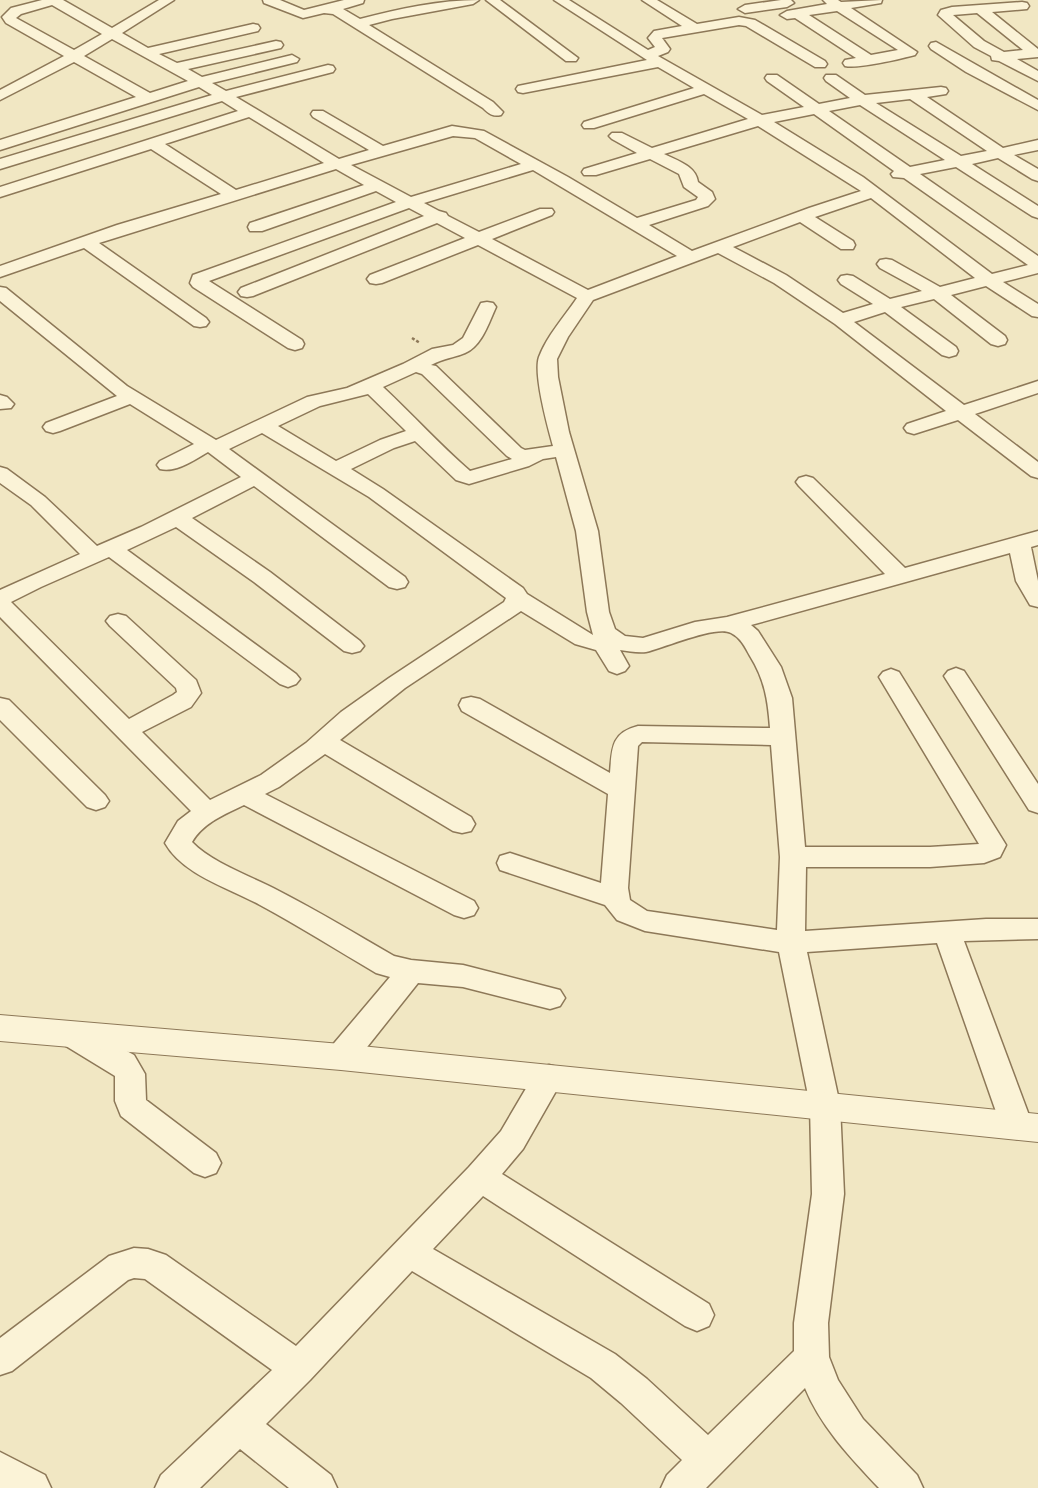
<svg xmlns="http://www.w3.org/2000/svg" width="1038" height="1488" font-family="Literata,serif">
<style>
.lines{fill:none;stroke-linecap:round;stroke-linejoin:round}
.minor-casing{stroke:#8d7858;stroke-width:3}
.tertiary-casing{stroke:#8d7858;stroke-width:2}
.path{stroke:#8d7858;stroke-width:2.5;stroke-dasharray:3 2;stroke-linecap:butt}
.minor{fill:#fbf3d7;fill-rule:evenodd}
.tertiary{fill:#fbf3d7;fill-rule:evenodd}
</style>
<rect width="100%" height="100%" fill="#f1e7c3"/>
<g class="lines">
<g class="minor-casing">
<path id="minor" d="M 42,0 L 63,0 L 112,28 L 159,0 L 174,0 L 122,33 L 148,48 L 253,24 L 258,25 L 260,28 L 258,31 L 159,54 L 177,63 L 276,41 L 281,42 L 283,45 L 281,48 L 188,69 L 202,77 L 292,55 L 299,59 L 297,62 L 212,83 L 226,91 L 328,65 L 333,66 L 335,69 L 333,72 L 236,97 L 339,159 L 369,150 L 313,117 L 311,114 L 313,111 L 323,111 L 383,146 L 452,126 L 484,131 L 568,177 L 637,218 L 696,200 L 698,197 L 684,187 L 679,174 L 650,159 L 596,175 L 584,175 L 582,172 L 584,169 L 637,153 L 612,139 L 609,136 L 612,133 L 622,133 L 652,148 L 748,119 L 704,94 L 594,128 L 584,128 L 582,125 L 584,122 L 694,88 L 658,67 L 523,93 L 518,92 L 516,89 L 518,86 L 523,85 L 647,60 L 554,0 L 569,0 L 648,50 L 655,47 L 648,38 L 654,31 L 682,26 L 642,0 L 657,0 L 697,24 L 739,17 L 755,20 L 825,61 L 827,64 L 825,67 L 815,67 L 746,26 L 739,25 L 662,38 L 670,49 L 668,52 L 658,56 L 762,115 L 804,107 L 767,81 L 765,78 L 767,75 L 777,75 L 819,104 L 850,98 L 826,81 L 824,78 L 826,75 L 836,75 L 865,95 L 941,87 L 946,88 L 948,91 L 946,94 L 927,97 L 1003,148 L 1038,140 L 1038,150 L 1014,155 L 1038,169 L 1038,181 L 1032,179 L 998,158 L 972,164 L 1038,206 L 1038,218 L 1032,216 L 956,167 L 920,174 L 1038,256 L 1038,273 L 1003,282 L 1038,304 L 1038,317 L 1032,316 L 986,286 L 951,295 L 1005,336 L 1007,340 L 1005,344 L 998,346 L 991,344 L 934,299 L 901,307 L 956,347 L 958,351 L 956,355 L 949,357 L 942,355 L 885,312 L 854,322 L 964,405 L 1038,381 L 1038,393 L 975,414 L 1038,462 L 1038,478 L 1031,476 L 958,420 L 914,434 L 907,432 L 904,428 L 907,424 L 946,411 L 835,324 L 774,283 L 718,253 L 593,300 L 568,337 L 557,359 L 558,377 L 569,432 L 598,531 L 609,612 L 615,629 L 625,636 L 643,638 L 695,622 L 727,617 L 885,574 L 799,486 L 796,482 L 799,478 L 806,476 L 813,478 L 905,568 L 1038,531 L 1038,545 L 1031,547 L 1038,581 L 1038,607 L 1030,605 L 1016,581 L 1010,553 L 751,625 L 758,631 L 781,667 L 792,698 L 805,847 L 930,847 L 979,844 L 879,677 L 883,672 L 891,669 L 899,672 L 1006,845 L 1000,857 L 984,863 L 930,867 L 806,867 L 805,931 L 986,919 L 1038,919 L 1038,939 L 964,941 L 1033,1126 L 1028,1135 L 1017,1139 L 1006,1135 L 1001,1126 L 937,943 L 807,952 L 840,1105 L 844,1194 L 828,1323 L 829,1357 L 838,1380 L 863,1419 L 917,1475 L 923,1488 L 879,1488 C 850,1457 821,1427 805,1388 L 706,1488 L 661,1488 L 667,1475 L 682,1460 L 621,1403 L 591,1378 L 412,1271 L 310,1380 L 266,1424 L 331,1475 L 337,1488 L 289,1488 L 240,1449 L 200,1488 L 155,1488 L 161,1475 L 272,1370 L 145,1279 L 134,1278 L 128,1280 L 12,1371 L 0,1375 L 0,1338 L 109,1256 L 134,1248 L 148,1249 L 166,1255 L 296,1346 L 469,1167 L 501,1131 L 538,1068 L 549,1065 L 560,1068 L 564,1077 L 523,1149 L 502,1174 L 709,1304 L 714,1315 L 709,1326 L 697,1331 L 685,1326 L 483,1196 L 433,1249 L 615,1354 L 647,1379 L 708,1435 L 794,1351 L 794,1323 L 812,1194 L 810,1105 L 779,952 L 645,931 L 617,920 L 605,905 L 500,870 L 497,863 L 500,856 L 510,853 L 601,883 L 608,794 L 462,711 L 459,705 L 462,699 L 471,697 L 480,699 L 610,773 C 612,748 611,733 638,726 L 770,728 C 768,701 765,680 750,656 C 745,647 741,638 731,633 C 716,625 664,648 646,652 C 638,653 628,651 620,650 L 629,666 L 625,671 L 617,674 L 609,671 L 596,650 L 575,644 L 521,611 L 405,688 L 340,740 L 471,817 L 475,824 L 471,831 L 462,833 L 453,831 L 325,754 L 279,787 L 265,794 L 474,901 L 478,908 L 474,915 L 464,918 L 454,915 L 244,805 C 225,814 203,823 192,842 C 212,863 253,877 279,891 C 318,911 356,934 394,956 L 411,960 L 463,965 L 560,990 L 565,998 L 560,1006 L 550,1009 L 463,987 L 418,983 L 352,1066 L 341,1069 L 330,1066 L 326,1057 L 330,1048 L 390,977 L 376,973 C 337,950 299,926 260,905 C 229,888 183,875 165,843 L 178,821 L 191,811 L 0,617 L 0,590 L 80,554 L 31,505 L 0,483 L 0,467 L 7,469 L 45,497 L 97,546 L 141,527 L 241,477 L 208,452 C 194,460 176,473 160,469 L 157,465 L 160,461 L 194,444 L 130,404 L 60,431 L 53,433 L 46,431 L 43,427 L 46,423 L 117,396 L 0,301 L 0,287 L 6,288 L 127,386 L 216,440 L 307,397 L 347,388 L 403,364 L 432,349 L 453,345 L 463,338 L 481,303 L 487,302 L 493,303 L 496,307 C 489,322 482,346 465,353 C 453,358 444,358 431,365 L 436,366 L 521,448 L 525,450 L 553,446 C 548,428 533,374 539,357 C 547,336 564,317 577,298 L 478,245 L 382,283 L 376,284 L 370,283 L 367,279 L 370,275 L 465,238 L 437,223 L 253,296 L 247,297 L 241,296 L 238,292 L 241,288 L 424,216 L 409,208 L 209,281 L 302,340 L 304,344 L 302,348 L 295,350 L 288,348 L 193,287 L 190,283 L 193,275 L 396,202 L 376,191 L 262,231 L 250,231 L 248,227 L 250,223 L 364,185 L 336,169 L 99,243 L 206,318 L 209,322 L 206,326 L 200,327 L 194,326 L 84,248 L 0,277 L 0,266 L 117,225 L 221,194 L 151,149 L 0,197 L 0,187 L 238,111 L 222,101 L 0,169 L 0,159 L 212,95 L 199,87 L 0,150 L 0,140 L 136,97 L 74,62 L 0,100 L 0,90 L 64,56 L 6,23 L 2,17 L 11,8 ZM 52,5 L 102,34 L 74,50 L 16,18 L 21,14 ZM 112,39 L 188,81 L 150,93 L 84,56 ZM 910,99 L 987,151 L 961,156 L 876,103 ZM 860,105 L 945,160 L 910,167 L 829,111 ZM 814,114 L 894,171 L 891,174 L 893,177 L 904,178 L 1028,265 L 992,274 L 863,177 L 774,122 ZM 249,117 L 324,163 L 236,190 L 165,144 ZM 758,126 L 861,191 L 809,208 L 692,251 L 649,225 L 708,206 L 715,199 L 712,192 L 698,182 C 696,166 678,161 664,154 ZM 453,136 L 475,138 L 521,164 L 411,197 L 351,165 ZM 533,170 L 677,256 L 588,290 L 492,239 L 552,215 L 554,212 L 552,209 L 540,209 L 479,232 L 448,216 L 446,213 L 439,211 L 424,203 ZM 871,198 L 975,278 L 940,287 L 892,260 L 886,259 L 880,260 L 877,264 L 880,268 L 922,291 L 890,299 L 853,276 L 847,275 L 841,276 L 838,280 L 841,284 L 873,304 L 843,313 L 786,275 L 733,247 L 800,222 L 841,249 L 853,249 L 855,245 L 853,241 L 815,217 ZM 416,372 L 422,374 L 507,456 L 512,459 L 470,471 C 439,444 413,415 383,387 ZM 368,394 L 406,431 L 380,440 L 336,461 L 278,426 L 320,406 ZM 262,433 L 369,497 L 506,598 L 504,602 L 389,678 L 341,712 L 306,743 L 261,775 L 210,800 L 142,732 L 191,707 L 201,693 L 196,680 L 126,616 L 118,614 L 110,616 L 106,621 L 110,626 L 176,688 L 177,692 L 173,695 L 129,719 L 11,602 L 41,587 L 109,557 L 280,684 L 288,687 L 296,684 L 300,679 L 296,674 L 127,550 L 176,527 L 254,582 L 344,651 L 352,653 L 360,651 L 364,646 L 360,641 L 270,572 L 192,518 L 254,486 L 389,587 L 397,589 L 405,587 L 408,582 L 405,577 L 229,449 ZM 415,441 L 456,480 L 469,484 L 529,466 L 543,459 L 556,457 L 576,531 L 587,612 L 593,635 L 527,594 L 523,588 L 383,489 L 351,469 L 394,448 ZM 642,742 L 771,745 L 780,857 L 777,930 L 647,911 L 630,900 L 628,888 L 638,746 Z
M 263,0 L 280,0 L 304,10 L 344,0 L 364,0 L 363,3 L 343,9 L 360,19 C 399,9 439,0 479,0 L 473,4 L 392,19 L 369,25 L 493,102 L 503,112 L 501,115 C 493,117 489,114 483,108 L 333,14 L 324,13 L 303,18 L 264,3 Z
M 486,0 L 500,0 L 578,58 L 576,61 L 566,61 Z
M 781,0 L 791,0 L 794,3 L 787,7 L 745,13 L 738,9 L 745,5 Z
M 823,0 L 838,0 L 841,2 L 882,0 L 881,3 L 851,8 L 917,52 L 915,55 C 900,59 858,69 845,66 L 843,63 L 845,60 L 856,58 L 795,18 L 787,19 L 780,15 L 787,11 L 827,4 ZM 837,11 L 898,50 L 871,55 L 809,15 Z
M 1022,2 L 1027,3 L 1029,6 L 1027,9 L 992,12 L 1038,49 L 1038,57 L 1017,59 L 1038,71 L 1038,81 L 999,61 L 992,60 L 991,56 L 974,47 L 938,15 L 941,10 L 952,7 ZM 977,13 L 1023,50 L 1004,52 L 984,41 L 953,15 Z
M 936,42 L 1038,100 L 1038,110 L 966,72 L 931,49 L 929,46 L 931,43 Z
M 0,395 L 7,397 L 14,404 L 11,408 L 0,409 Z
M 956,668 L 964,671 L 1038,784 L 1038,813 L 1029,810 L 944,676 L 948,671 Z
M 0,698 L 9,700 L 105,795 L 109,801 L 105,807 L 96,810 L 87,807 L 0,720 Z
M 72,1023 L 83,1027 L 134,1055 L 145,1074 L 146,1100 L 216,1153 L 221,1163 L 216,1173 L 205,1177 L 194,1173 L 121,1116 L 115,1101 L 115,1076 L 61,1043 L 57,1035 L 61,1027 Z
M 0,1452 L 45,1475 L 51,1488 L 0,1488 Z"/>
</g>
<g class="tertiary-casing">
<path id="tertiary" d="M 0,1015 L 341,1044 L 1038,1114 L 1038,1142 L 341,1070 L 0,1041 Z"/>
</g>
<path class="path" d="M 412,338 L 420,343"/>
<use href="#minor" class="minor"/>
<use href="#tertiary" class="tertiary"/>
</g>
</svg>
